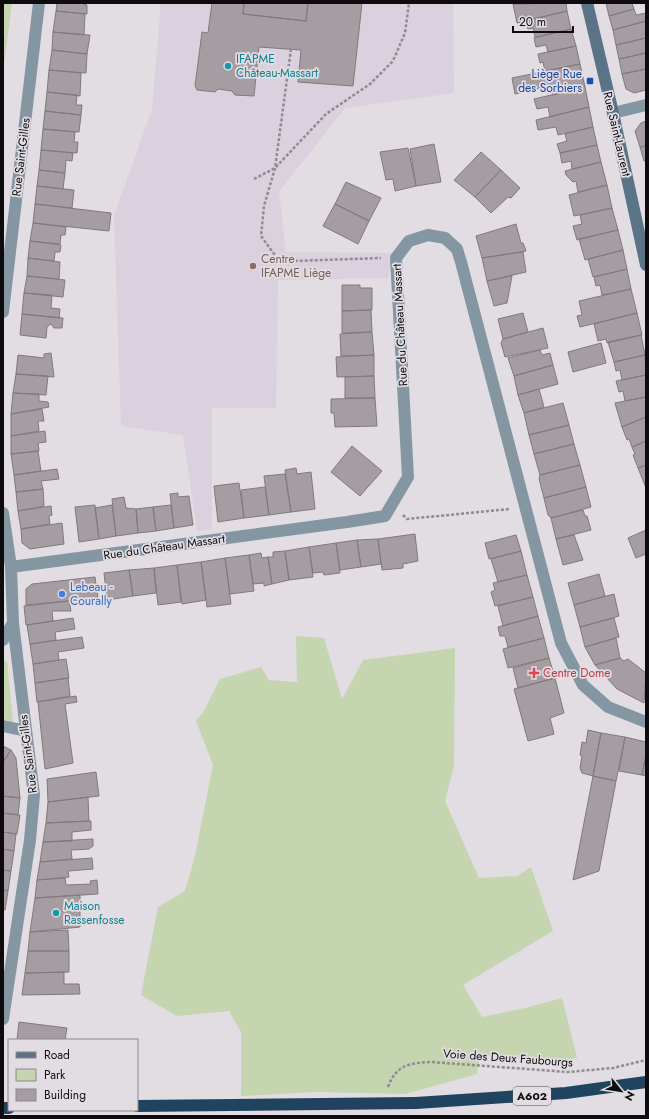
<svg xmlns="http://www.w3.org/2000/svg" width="649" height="1119" font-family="Jost,sans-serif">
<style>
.built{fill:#dbd0dd}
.green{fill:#c5d5b0}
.building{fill:#a59da2;stroke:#80797d}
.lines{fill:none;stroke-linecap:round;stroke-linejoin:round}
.path{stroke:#8f8b90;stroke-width:2.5;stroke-dasharray:3 2;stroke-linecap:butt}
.street{stroke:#8596a3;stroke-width:12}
.secondary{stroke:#5a7386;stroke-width:12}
.highway{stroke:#20445f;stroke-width:12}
.highway-bridge{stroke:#20445f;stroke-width:12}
.culture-dot{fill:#0f9aa8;stroke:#e2dce3;stroke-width:1.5}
.transit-dot{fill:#1a4fb4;stroke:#e2dce3;stroke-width:1.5}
.education-dot{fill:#8d6e63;stroke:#e2dce3;stroke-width:1.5}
.shop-dot{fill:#3f7fe0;stroke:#e2dce3;stroke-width:1.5}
.health-dot{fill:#e0444e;stroke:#e2dce3;stroke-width:1.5}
.labels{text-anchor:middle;stroke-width:3.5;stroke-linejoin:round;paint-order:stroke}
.shield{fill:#e2dce3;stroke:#4d4a4d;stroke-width:1}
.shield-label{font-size:11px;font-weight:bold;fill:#0d0b0d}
.culture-label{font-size:12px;fill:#0d838f;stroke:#e2dce3;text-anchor:start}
.transit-label{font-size:12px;fill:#164399;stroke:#e2dce3;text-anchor:end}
.street-label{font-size:12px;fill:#0d0b0d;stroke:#e2dce3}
.education-label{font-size:12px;fill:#785e54;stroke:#e2dce3;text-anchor:start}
.shop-label{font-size:12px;fill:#366cbe;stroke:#e2dce3;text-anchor:start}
.health-label{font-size:12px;fill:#be3a42;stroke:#e2dce3;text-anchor:start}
</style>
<rect width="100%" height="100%" fill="#e2dce3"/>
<path class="built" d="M 161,3 L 453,3 L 454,93 L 345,108 L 279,192 L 286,252 L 393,253 L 388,278 L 278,280 L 276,408 L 212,408 L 212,529 L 197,531 L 183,435 L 121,426 L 114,216 L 152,109 Z"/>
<path class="green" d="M 3,3 L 12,3 L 3,72 Z
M 296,636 L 324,638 L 342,699 L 363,660 L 455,648 L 454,766 L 445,801 L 479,878 L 517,876 L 531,867 L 553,931 L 463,985 L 482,1017 L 525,1008 L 562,998 L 577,1058 L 545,1061 L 480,1054 L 477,1074 L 405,1094 L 315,1092 L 241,1096 L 241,1032 L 229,1011 L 177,1016 L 141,995 L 158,907 L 185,891 L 195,856 L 213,765 L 196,721 L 204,711 L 220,679 L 261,667 L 269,680 L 297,682 Z
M 3,660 L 7,661 L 13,723 L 3,719 Z"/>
<path class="building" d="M 57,3 L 83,3 L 83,4 L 87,5 L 87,14 L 56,11 Z
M 212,3 L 244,3 L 243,14 L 306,21 L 308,3 L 362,3 L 353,86 L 298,82 L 301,50 L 259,47 L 254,96 L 235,95 L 232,91 L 218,89 L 215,92 L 197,90 L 195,86 L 202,32 L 208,33 Z
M 244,3 L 308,3 L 306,21 L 243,14 Z
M 566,3 L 567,11 L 517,23 L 513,4 Z
M 606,3 L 632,3 L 634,9 L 609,16 Z
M 634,9 L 636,15 L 646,13 L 646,21 L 613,30 L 609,16 Z
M 56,11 L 85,14 L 84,35 L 53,32 Z
M 567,11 L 571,29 L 535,37 L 533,28 L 528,29 L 525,21 Z
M 646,21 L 646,38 L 616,45 L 613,30 Z
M 571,29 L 576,46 L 548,52 L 546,45 L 536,47 L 534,38 Z
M 53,32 L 90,35 L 87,54 L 52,50 Z
M 646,38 L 646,53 L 619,59 L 616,45 Z
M 576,46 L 580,64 L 545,71 L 543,62 L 540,63 L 538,54 Z
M 52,50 L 87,54 L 86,73 L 49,70 Z
M 646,53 L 646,69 L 622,74 L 619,59 Z
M 580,64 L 585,87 L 553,95 L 551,85 L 515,94 L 512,78 Z
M 646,69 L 646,90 L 634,93 L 626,89 L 622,74 Z
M 49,70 L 81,73 L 80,96 L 47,92 Z
M 585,87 L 589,107 L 550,117 L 548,107 L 537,109 L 534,99 Z
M 47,92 L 77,95 L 76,105 L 82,105 L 81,115 L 45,111 Z
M 589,107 L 593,127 L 558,135 L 556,127 L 538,130 L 536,120 Z
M 45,111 L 81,115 L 79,132 L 43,129 Z
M 646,121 L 646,146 L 640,147 L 635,131 L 641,123 Z
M 593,127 L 597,145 L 560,153 L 557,144 L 567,141 L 565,134 Z
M 43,129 L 75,132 L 74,142 L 78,142 L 77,153 L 41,150 Z
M 434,144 L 441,182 L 416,186 L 410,149 Z
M 597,145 L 601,162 L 572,169 L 571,161 L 562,163 L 560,153 Z
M 646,146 L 646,161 L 644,161 L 640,147 Z
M 408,148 L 416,186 L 395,191 L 393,179 L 386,180 L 380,152 Z
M 41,150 L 73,153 L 72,161 L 66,160 L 65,173 L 39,170 Z
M 481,152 L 501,170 L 475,197 L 454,180 Z
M 601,162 L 607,185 L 578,192 L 576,181 L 573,182 L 566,175 L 565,171 Z
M 39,170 L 65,173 L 63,189 L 37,186 Z
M 501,170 L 520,188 L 511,198 L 508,197 L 491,213 L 475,197 Z
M 346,182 L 381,198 L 369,221 L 335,204 Z
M 607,185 L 612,208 L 574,216 L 569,195 Z
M 37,186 L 74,190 L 72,208 L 35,204 Z
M 35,204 L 111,213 L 109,231 L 33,223 Z
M 335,204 L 369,221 L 358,244 L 323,226 Z
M 612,208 L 618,230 L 577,240 L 573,226 L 582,224 L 580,215 Z
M 33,223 L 66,227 L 65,235 L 61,235 L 60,244 L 30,241 Z
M 516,224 L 521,243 L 523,243 L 526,251 L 482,258 L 476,236 Z
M 618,230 L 623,250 L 585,260 L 579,239 Z
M 30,241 L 61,245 L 60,252 L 55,252 L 54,261 L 28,258 Z
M 623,250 L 627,269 L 593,277 L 588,259 Z
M 523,252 L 526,272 L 487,281 L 482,258 Z
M 28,258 L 60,262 L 59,279 L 27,276 Z
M 627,269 L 631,289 L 602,295 L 600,285 L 596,286 L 594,277 Z
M 27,276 L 65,280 L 63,297 L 24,293 Z
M 512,276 L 507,303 L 494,306 L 487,281 Z
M 342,285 L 360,285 L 360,288 L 372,288 L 372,310 L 342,311 Z
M 631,289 L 637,313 L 580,327 L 577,316 L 582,315 L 579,301 Z
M 24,293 L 52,295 L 51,308 L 60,309 L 59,318 L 22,314 Z
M 371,310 L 372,332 L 342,333 L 342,311 Z
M 523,313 L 528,332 L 503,339 L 498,319 Z
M 637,313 L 642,335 L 607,343 L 606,339 L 598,341 L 594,324 Z
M 22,314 L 63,318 L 62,328 L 54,328 L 51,324 L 47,327 L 46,338 L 20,335 Z
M 543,328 L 548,348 L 505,357 L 501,343 L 503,339 Z
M 372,332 L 374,355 L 341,356 L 340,334 Z
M 641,335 L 645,355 L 614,362 L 608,342 Z
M 601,343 L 606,363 L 573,372 L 568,352 Z
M 540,350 L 542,355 L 550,353 L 553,365 L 514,376 L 508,358 Z
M 51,353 L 54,377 L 16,374 L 18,355 L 44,358 L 44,354 Z
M 374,355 L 374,376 L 337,377 L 336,357 Z
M 645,355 L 646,375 L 622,380 L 620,370 L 616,371 L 614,362 Z
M 553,365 L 558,384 L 518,395 L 514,376 Z
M 16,374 L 48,376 L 46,395 L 13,393 Z
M 646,375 L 646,397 L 625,401 L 623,391 L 619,392 L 616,381 Z
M 374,376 L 375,398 L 345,398 L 345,377 Z
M 539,389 L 544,407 L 524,413 L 518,395 Z
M 13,393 L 39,394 L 39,401 L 48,402 L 49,407 L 11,414 Z
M 646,397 L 646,417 L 622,427 L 615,403 Z
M 375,398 L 377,426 L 335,427 L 334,413 L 331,413 L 331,399 Z
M 563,403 L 569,425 L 529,435 L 524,413 Z
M 42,409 L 44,421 L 38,421 L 39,431 L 11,436 L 11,414 Z
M 646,417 L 646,441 L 632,447 L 629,439 L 627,440 L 622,427 Z
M 569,425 L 574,444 L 534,454 L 529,435 Z
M 45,431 L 46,442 L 38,443 L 39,451 L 11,454 L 11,436 Z
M 646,441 L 646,465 L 638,468 L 633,455 L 635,454 L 632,447 Z
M 574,444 L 580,465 L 540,475 L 534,454 Z
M 352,446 L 382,471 L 360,496 L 331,472 Z
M 38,451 L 41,471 L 14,475 L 11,454 Z
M 580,465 L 586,487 L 544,498 L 539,479 L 540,475 Z
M 646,465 L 646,488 L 638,468 Z
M 296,468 L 297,474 L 311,472 L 315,509 L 291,512 L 285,470 Z
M 57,469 L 59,479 L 41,481 L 43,489 L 16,492 L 14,475 Z
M 285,474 L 291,512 L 269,515 L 264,476 Z
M 239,483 L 244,518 L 218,522 L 214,486 Z
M 265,487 L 269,515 L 244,518 L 241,490 Z
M 586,487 L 591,507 L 551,518 L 548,515 L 544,498 Z
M 43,489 L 44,506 L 18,511 L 16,492 Z
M 178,493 L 178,497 L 189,496 L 193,525 L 174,528 L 170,494 Z
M 124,497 L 126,508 L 136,509 L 138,533 L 116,536 L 112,499 Z
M 95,505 L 99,539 L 79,542 L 75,507 Z
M 112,505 L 116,536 L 99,539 L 95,508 Z
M 171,505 L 174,528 L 156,531 L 153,507 Z
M 51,506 L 52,515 L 49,516 L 50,524 L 21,529 L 18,511 Z
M 153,507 L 156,531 L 138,533 L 136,509 Z
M 583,510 L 585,516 L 587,516 L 591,530 L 556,539 L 551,518 Z
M 62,523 L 64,544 L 30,549 L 22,543 L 21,529 Z
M 646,530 L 646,554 L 636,558 L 628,538 Z
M 415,534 L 418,561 L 403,564 L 403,568 L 382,570 L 378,539 Z
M 516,535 L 521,551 L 489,559 L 485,543 Z
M 574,535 L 583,560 L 563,565 L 556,539 Z
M 378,539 L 381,564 L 361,567 L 357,540 Z
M 357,540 L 361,567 L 340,570 L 336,543 Z
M 336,543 L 340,573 L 324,575 L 323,572 L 313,573 L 309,547 Z
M 309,547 L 313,577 L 289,580 L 285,551 Z
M 285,551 L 289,580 L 272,584 L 268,557 L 273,557 L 273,552 Z
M 521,551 L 527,575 L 498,582 L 491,559 Z
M 261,553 L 262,558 L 268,557 L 272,584 L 264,586 L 264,583 L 253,584 L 249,555 Z
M 249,555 L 254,591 L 230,594 L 225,558 Z
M 225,558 L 231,604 L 207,607 L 201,562 Z
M 201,562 L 206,600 L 182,604 L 177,565 Z
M 177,565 L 181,602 L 158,605 L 154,568 Z
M 154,568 L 156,593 L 133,596 L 129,570 Z
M 129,570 L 133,596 L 107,600 L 104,573 Z
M 599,574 L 605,596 L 574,605 L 568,583 Z
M 527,575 L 533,597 L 495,606 L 491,592 L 495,590 L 493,583 Z
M 95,577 L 98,598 L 26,605 L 26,589 L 32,584 Z
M 614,594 L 619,616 L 580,627 L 574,605 Z
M 533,597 L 538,616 L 503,626 L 498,606 Z
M 69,601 L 71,611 L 52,611 L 53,621 L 26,625 L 24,606 Z
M 538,616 L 544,638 L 508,647 L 505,636 L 500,636 L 498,627 Z
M 73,618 L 75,629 L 55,632 L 56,640 L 30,644 L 27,625 Z
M 614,618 L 619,637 L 585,647 L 580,627 Z
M 82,637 L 84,648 L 58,652 L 59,660 L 33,664 L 30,644 Z
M 544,638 L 549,658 L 508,668 L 503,649 Z
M 616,638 L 620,658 L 595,665 L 585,647 Z
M 549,658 L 555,678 L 518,688 L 513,668 Z
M 620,658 L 624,661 L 628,659 L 646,673 L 644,703 L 617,689 L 595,665 Z
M 66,659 L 69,678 L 35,683 L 33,664 Z
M 68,678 L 70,696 L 37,702 L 35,683 Z
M 555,678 L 564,713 L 550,718 L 554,734 L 528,741 L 514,689 Z
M 76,696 L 77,702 L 65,704 L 73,763 L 45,769 L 38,702 Z
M 588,730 L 601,733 L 593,776 L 582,773 L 580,768 L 582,756 L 580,755 L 582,742 L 586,743 Z
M 601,733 L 625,737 L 616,781 L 593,776 Z
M 625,737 L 646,742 L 646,755 L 642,775 L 619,771 Z
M 3,746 L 11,750 L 3,762 Z
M 11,750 L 16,758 L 20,798 L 3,796 L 3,762 Z
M 646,755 L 646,776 L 642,775 Z
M 96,772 L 99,796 L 48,802 L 47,779 Z
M 593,776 L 616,781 L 599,871 L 573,880 Z
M 3,796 L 20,798 L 18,815 L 3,813 Z
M 88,797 L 89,821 L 46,823 L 48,802 Z
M 3,813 L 20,815 L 17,834 L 3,832 Z
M 91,821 L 91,830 L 72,832 L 72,841 L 43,842 L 46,823 Z
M 3,832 L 16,834 L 14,851 L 3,849 Z
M 93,839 L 93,846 L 89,849 L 71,850 L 72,859 L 40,862 L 43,842 Z
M 3,849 L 14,851 L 11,871 L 3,870 Z
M 92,858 L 93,869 L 68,871 L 69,877 L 37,880 L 40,862 Z
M 3,870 L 11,871 L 8,891 L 3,890 Z
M 65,878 L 66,885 L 91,884 L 90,881 L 97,880 L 98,894 L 35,898 L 37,880 Z
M 3,890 L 8,891 L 5,910 L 3,910 Z
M 80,895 L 80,927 L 30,932 L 35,898 Z
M 68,930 L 69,951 L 28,951 L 30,932 Z
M 28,951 L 69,951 L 69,972 L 25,973 Z
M 64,972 L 64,984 L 79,984 L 80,994 L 22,995 L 25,973 Z
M 19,1022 L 67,1028 L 65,1040 L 17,1040 Z"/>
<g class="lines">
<path class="path" d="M 291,49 L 275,168 L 264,206 L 261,236 L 277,258 L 294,261 L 381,258
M 254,179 L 275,168 L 326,114 L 370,84 L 393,61 L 405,33 L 409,3
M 403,515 L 407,519 L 510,509
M 388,1087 C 396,1065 409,1063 431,1062 L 568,1072 L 613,1068 L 646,1060"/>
<path class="street" d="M 613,113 L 646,105
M 3,312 L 39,3
M 3,513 L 11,567 L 13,623 L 34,795 L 30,840 L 3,1019
M 11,567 L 347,522 L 385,516 L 408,477 L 396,258 L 409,241 L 428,235 L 445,238 L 457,249 L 461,262 L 561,643 L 583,685 L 608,707 L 646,722
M 3,640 L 13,623
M 3,726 L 26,731"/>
<path class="secondary" d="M 587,3 L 613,113 L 646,265"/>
<path class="highway" d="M 416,1103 L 566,1093 L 646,1082
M 3,1108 L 9,1108"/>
<path class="highway-bridge" d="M 137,1106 L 416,1103"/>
</g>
<g class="culture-dot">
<circle cx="228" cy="66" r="4"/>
<circle cx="56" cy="913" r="4"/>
</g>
<rect class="transit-dot" x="586" y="77" width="8" height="8" rx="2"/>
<circle class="education-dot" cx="253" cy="266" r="4"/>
<circle class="shop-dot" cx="62" cy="594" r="4"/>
<path class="health-dot" d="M532 667h4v4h4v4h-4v4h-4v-4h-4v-4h4z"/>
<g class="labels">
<rect class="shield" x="513" y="1087" width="38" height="18" rx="3"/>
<g class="shield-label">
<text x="532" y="1100">A602</text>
</g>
<g class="culture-label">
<text x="236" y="63">IFAPME<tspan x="236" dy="14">Château-Massart</tspan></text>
<text x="64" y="910">Maison<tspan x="64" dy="14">Rassenfosse</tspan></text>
</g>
<g class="transit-label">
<text x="582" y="78">Liège Rue<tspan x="582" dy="14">des Sorbiers</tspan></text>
</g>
<g class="street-label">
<text transform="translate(617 134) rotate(77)" y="4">Rue Saint-Laurent</text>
<text transform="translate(21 157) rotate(-83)" y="4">Rue Saint-Gilles</text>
<text transform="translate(400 325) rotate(-93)" y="4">Rue du Château Massart</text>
<text transform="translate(164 547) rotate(-8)" y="4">Rue du Château Massart</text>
<text transform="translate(28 754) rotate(-97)" y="4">Rue Saint-Gilles</text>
<text transform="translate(508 1058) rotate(4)" y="4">Voie des Deux Faubourgs</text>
</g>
<g class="education-label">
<text x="261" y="263">Centre<tspan x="261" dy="14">IFAPME Liège</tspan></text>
</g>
<g class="shop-label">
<text x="70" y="591">Lebeau -<tspan x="70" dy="14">Courally</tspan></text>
</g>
<g class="health-label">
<text x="543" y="677">Centre Dome</text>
</g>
</g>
<rect width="649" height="1119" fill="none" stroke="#0d0b0d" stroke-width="8"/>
<rect x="8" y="1039" width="130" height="72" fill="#e2dce3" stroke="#8d888d"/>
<rect x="16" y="1052" width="20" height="6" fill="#5a7386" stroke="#8d888d"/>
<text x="44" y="1059" font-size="12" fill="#0d0b0d">Road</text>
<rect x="16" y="1069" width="20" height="12" fill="#c5d5b0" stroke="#8d888d"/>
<text x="44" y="1079" font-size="12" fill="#0d0b0d">Park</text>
<rect x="16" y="1089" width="20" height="12" fill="#a59da2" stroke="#8d888d"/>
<text x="44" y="1099" font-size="12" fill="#0d0b0d">Building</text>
<g transform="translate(621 1091) rotate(120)" stroke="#e2dce3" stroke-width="3" paint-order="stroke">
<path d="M0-3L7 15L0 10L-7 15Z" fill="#0d0b0d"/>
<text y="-6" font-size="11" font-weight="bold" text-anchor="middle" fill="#0d0b0d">N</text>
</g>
<path d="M513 26v6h60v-6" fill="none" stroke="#0d0b0d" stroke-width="2"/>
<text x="519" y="26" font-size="12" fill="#0d0b0d" stroke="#e2dce3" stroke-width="3" paint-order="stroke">20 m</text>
</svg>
